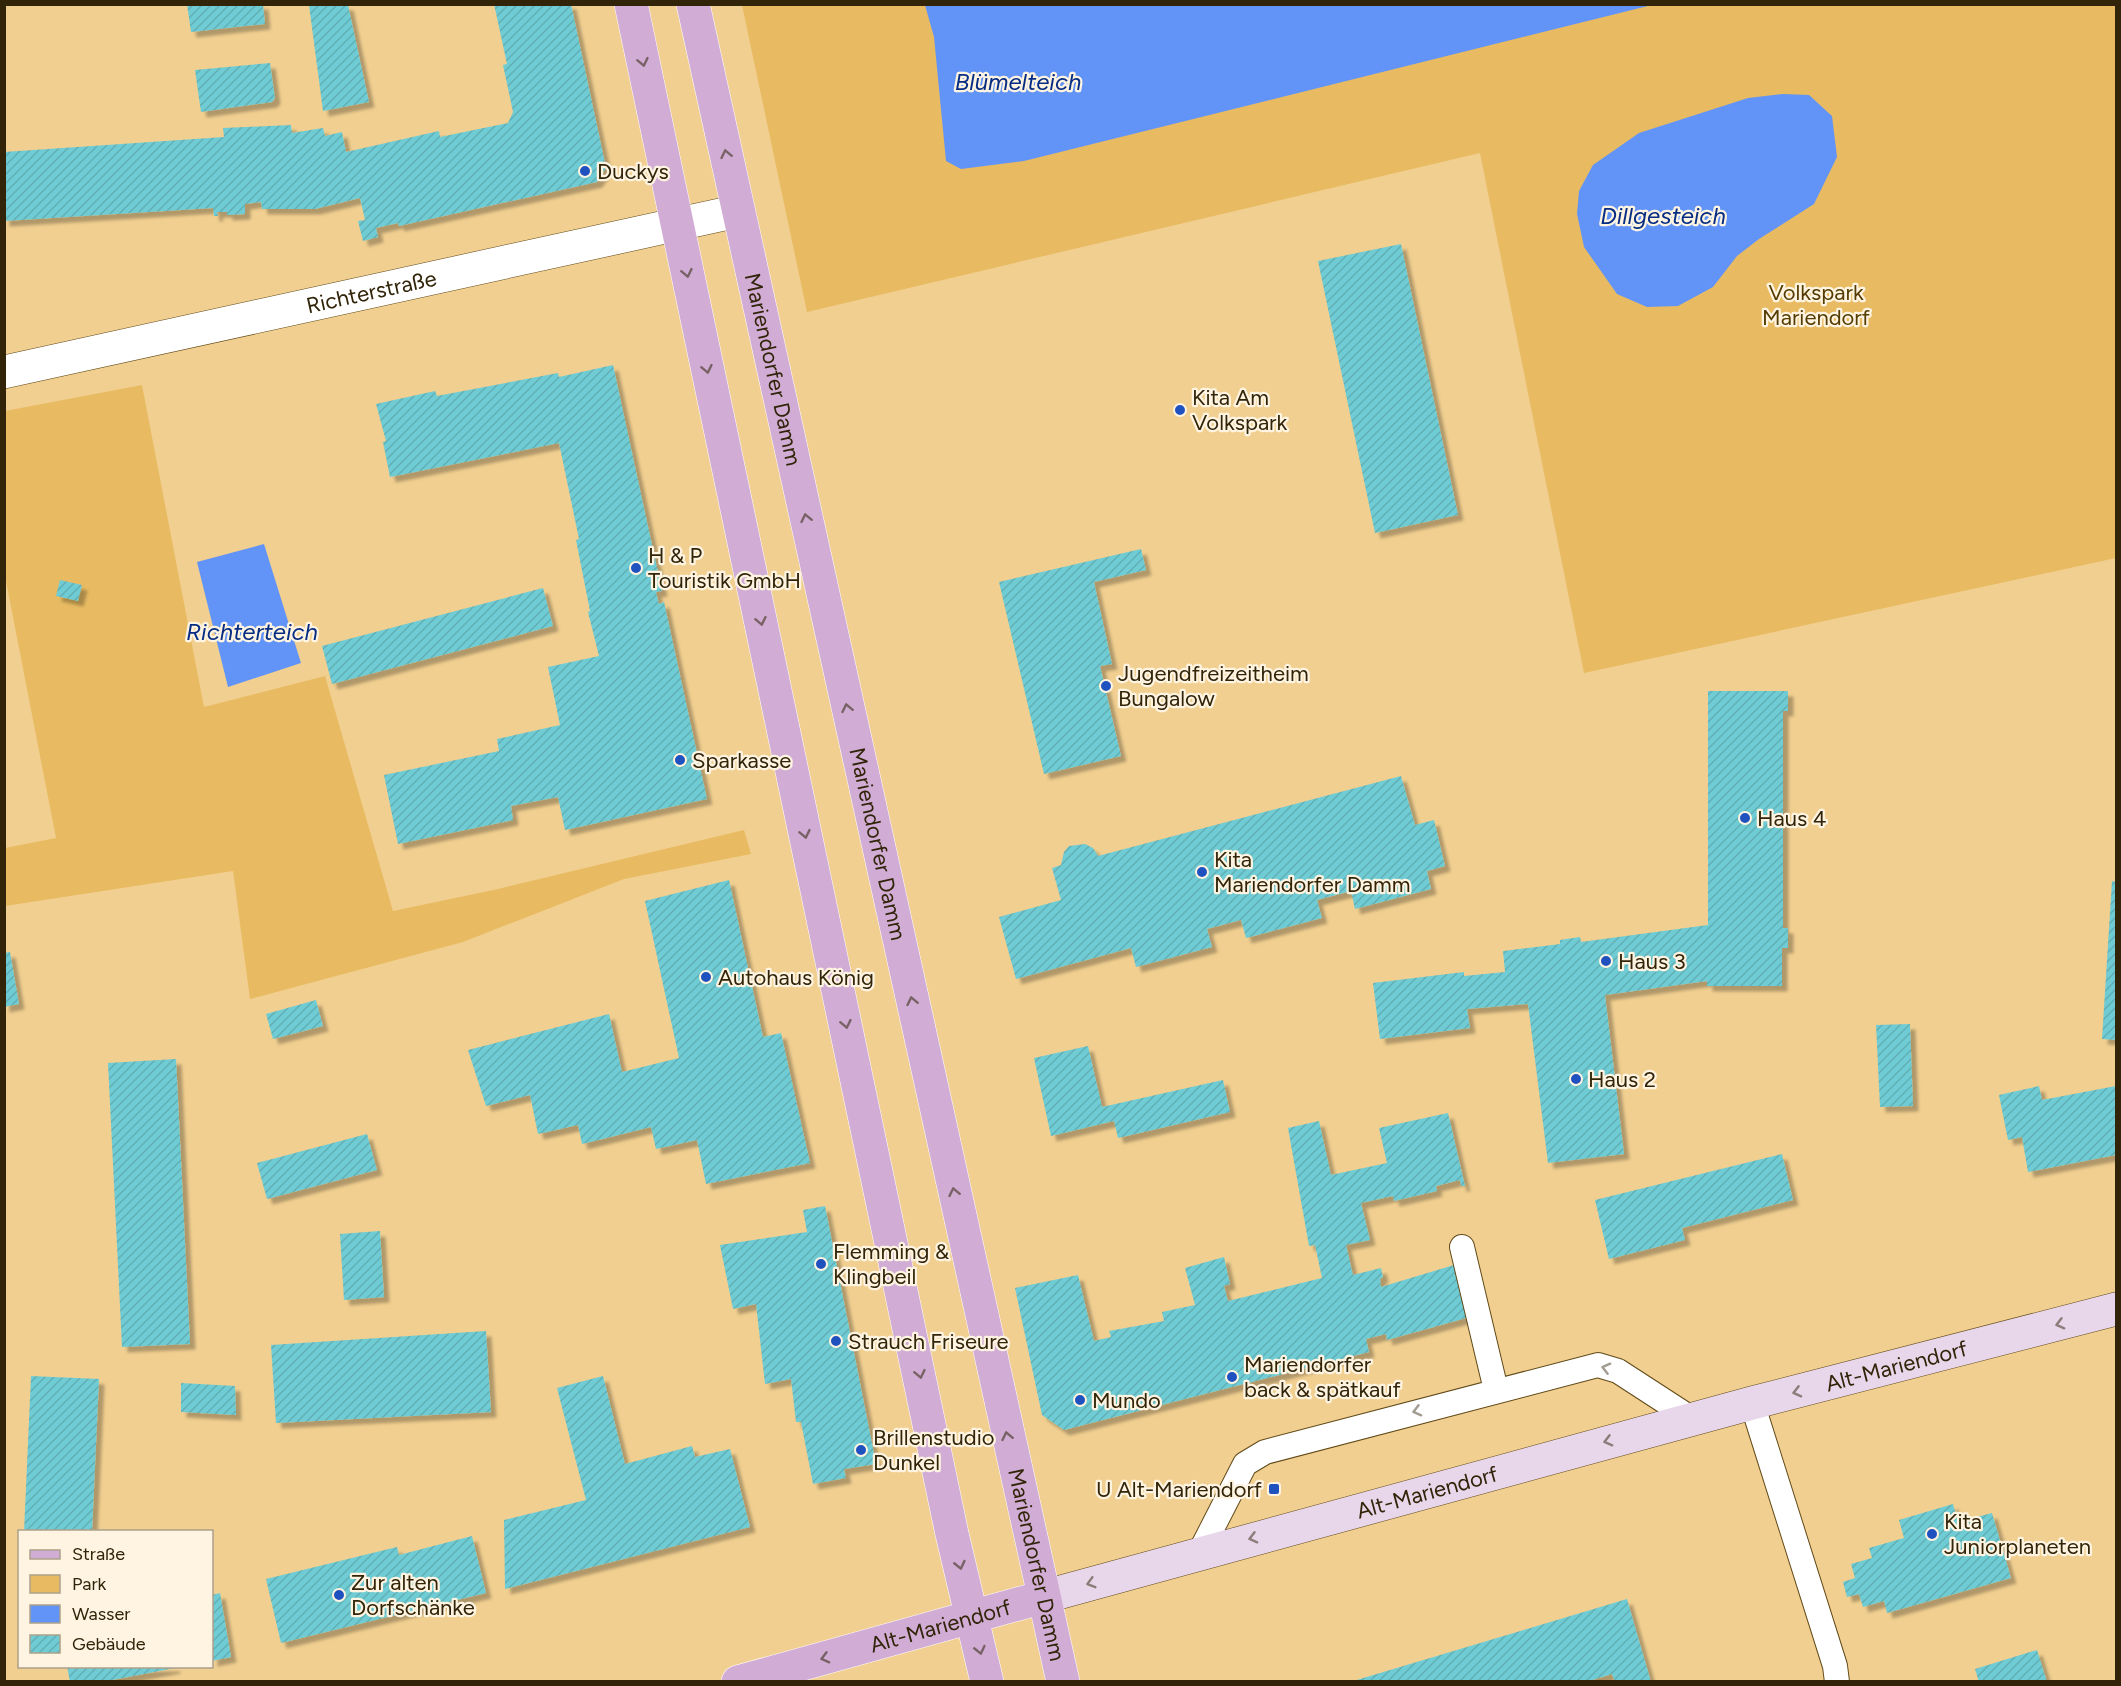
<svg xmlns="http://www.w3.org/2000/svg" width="2121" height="1686" font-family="Figtree,sans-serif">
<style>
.green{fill:#e8bb62}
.water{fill:#6294f8}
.building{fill:url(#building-hatch);filter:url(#shadow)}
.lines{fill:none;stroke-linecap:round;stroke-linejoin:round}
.service-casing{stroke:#614a19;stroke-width:26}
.minor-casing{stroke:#614a19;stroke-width:34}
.secondary-casing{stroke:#614a19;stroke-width:34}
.primary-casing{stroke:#fff;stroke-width:34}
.service{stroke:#fff;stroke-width:24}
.minor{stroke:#fff;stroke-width:33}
.secondary{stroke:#e8d6ea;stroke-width:33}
.primary{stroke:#d1add6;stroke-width:33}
.oneway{stroke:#796265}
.oneway2{stroke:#8c7d7a}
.oneway3{stroke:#a29c90}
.poi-dot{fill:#2052bf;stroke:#fef4e1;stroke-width:2}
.labels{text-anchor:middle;stroke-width:4.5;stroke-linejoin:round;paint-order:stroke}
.poi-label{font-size:22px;fill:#312409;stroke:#fef4e1;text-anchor:start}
.street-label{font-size:22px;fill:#312409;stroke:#fef4e1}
.park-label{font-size:22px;fill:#543c03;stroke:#fef4e1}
.water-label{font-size:24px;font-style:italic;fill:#062d83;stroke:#fef4e1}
</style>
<defs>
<pattern id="building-hatch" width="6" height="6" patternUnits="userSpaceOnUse" patternTransform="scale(1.5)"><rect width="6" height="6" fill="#6fccd4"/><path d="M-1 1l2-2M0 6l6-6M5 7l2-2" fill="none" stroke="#61afb5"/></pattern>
<filter id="shadow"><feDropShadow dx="5.5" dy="5.5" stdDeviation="1.5" flood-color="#0004"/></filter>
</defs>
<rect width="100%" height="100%" fill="#f1cf90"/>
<path class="green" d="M 742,5 L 2116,5 L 2116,558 L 1584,673 L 1480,153 L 807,312 Z
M 142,385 L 204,707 L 325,676 L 393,911 L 498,889 L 744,830 L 751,854 L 624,879 L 463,942 L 250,999 L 233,871 L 5,906 L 5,848 L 56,838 L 5,576 L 5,411 Z"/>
<path class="water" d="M 925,5 L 925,4 L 1652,5 L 1024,161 L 961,169 L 946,161 L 934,37 Z
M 1783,94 L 1809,95 L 1832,116 L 1837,157 L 1814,204 L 1759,239 L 1737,256 L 1713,287 L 1678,306 L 1647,307 L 1617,294 L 1584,247 L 1577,214 L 1579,191 L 1593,165 L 1639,133 L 1748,98 Z
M 264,544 L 301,663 L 228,687 L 197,562 Z"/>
<path class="building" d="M 187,4 L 263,4 L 265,24 L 191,32 Z
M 494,4 L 571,4 L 606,168 L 597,182 L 399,226 L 398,223 L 376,228 L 378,237 L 363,241 L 358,221 L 365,220 L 360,198 L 315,209 L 262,209 L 261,202 L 245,204 L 245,214 L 227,215 L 227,212 L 217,212 L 218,216 L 214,216 L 213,208 L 4,221 L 4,152 L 224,137 L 223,128 L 291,125 L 292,133 L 323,128 L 325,136 L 342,132 L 346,152 L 439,131 L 440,137 L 508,123 L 513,112 L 503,65 L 507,64 Z
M 309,5 L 348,5 L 369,102 L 323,111 Z
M 270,63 L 275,98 L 272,102 L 201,112 L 195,70 Z
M 1401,244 L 1458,515 L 1375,533 L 1318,261 Z
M 613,365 L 662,591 L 656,592 L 659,604 L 664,602 L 707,799 L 565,830 L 558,797 L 511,806 L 513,820 L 398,844 L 384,775 L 499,751 L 497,739 L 560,725 L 548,667 L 599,656 L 588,612 L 590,611 L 576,540 L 579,539 L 559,443 L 390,477 L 383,442 L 386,441 L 376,404 L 435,391 L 437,396 L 558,373 L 559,377 Z
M 1141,549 L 1146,570 L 1094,582 L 1112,664 L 1100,666 L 1121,756 L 1044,774 L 999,582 Z
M 60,580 L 82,585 L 78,601 L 56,596 Z
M 543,588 L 553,626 L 332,684 L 322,646 Z
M 1708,691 L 1788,691 L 1788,711 L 1783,711 L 1783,928 L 1788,928 L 1788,948 L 1782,948 L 1782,986 L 1707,986 L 1707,981 L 1605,995 L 1624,1154 L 1548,1163 L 1528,1004 L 1467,1009 L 1470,1028 L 1380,1039 L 1373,983 L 1464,972 L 1464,976 L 1505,972 L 1503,951 L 1560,944 L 1560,940 L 1580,937 L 1581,942 L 1708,925 Z
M 1401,776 L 1415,825 L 1434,820 L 1445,866 L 1427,871 L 1431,889 L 1355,909 L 1351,891 L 1317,900 L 1322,918 L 1246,938 L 1241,920 L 1207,929 L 1212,947 L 1136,967 L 1131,948 L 1016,979 L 999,917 L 1061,900 L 1052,868 L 1061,865 L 1064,852 L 1069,846 L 1085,844 L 1093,848 L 1098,856 Z
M 729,880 L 763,1037 L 781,1033 L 810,1163 L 706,1184 L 697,1140 L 656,1149 L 651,1127 L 582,1144 L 578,1125 L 538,1134 L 530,1095 L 486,1106 L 468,1050 L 609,1014 L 622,1072 L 679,1058 L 645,901 Z
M 2112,881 L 2116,882 L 2116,1040 L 2102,1039 Z
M 10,952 L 19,1004 L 4,1007 L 4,953 Z
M 316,1000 L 323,1026 L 273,1039 L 266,1014 Z
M 1910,1024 L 1913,1106 L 1880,1107 L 1876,1025 Z
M 1088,1046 L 1102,1107 L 1223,1080 L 1230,1112 L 1118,1138 L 1114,1121 L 1051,1136 L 1034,1058 Z
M 176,1059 L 190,1344 L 122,1347 L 108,1063 Z
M 2039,1086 L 2042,1100 L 2116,1086 L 2116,1155 L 2028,1172 L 2022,1137 L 2008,1140 L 1999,1095 Z
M 1448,1113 L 1465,1186 L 1461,1186 L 1460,1180 L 1436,1186 L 1437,1191 L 1394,1201 L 1393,1196 L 1361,1203 L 1370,1240 L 1346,1245 L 1353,1275 L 1381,1268 L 1383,1277 L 1380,1279 L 1381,1287 L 1454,1265 L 1470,1317 L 1387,1340 L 1386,1334 L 1366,1339 L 1369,1352 L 1064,1430 L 1042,1415 L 1015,1288 L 1078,1275 L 1094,1341 L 1111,1337 L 1109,1331 L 1164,1321 L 1162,1312 L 1195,1305 L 1185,1268 L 1224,1257 L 1230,1284 L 1224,1286 L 1228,1301 L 1322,1278 L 1315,1245 L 1309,1246 L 1288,1128 L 1319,1121 L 1331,1175 L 1387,1163 L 1379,1128 Z
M 367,1134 L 377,1170 L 267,1199 L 257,1163 Z
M 1782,1154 L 1793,1200 L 1682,1228 L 1685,1240 L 1609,1259 L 1595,1200 Z
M 825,1206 L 876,1464 L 844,1469 L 846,1478 L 813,1484 L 801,1422 L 796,1422 L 791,1379 L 765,1384 L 756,1304 L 733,1309 L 720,1245 L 807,1232 L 803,1210 Z
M 380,1231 L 384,1297 L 344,1300 L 340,1234 Z
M 486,1331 L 491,1412 L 276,1423 L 271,1345 Z
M 31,1376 L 99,1379 L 92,1532 L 24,1532 Z
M 603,1376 L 625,1464 L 692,1446 L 695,1457 L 730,1449 L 750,1527 L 505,1589 L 504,1520 L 586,1500 L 557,1388 Z
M 181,1383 L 235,1386 L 236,1415 L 181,1412 Z
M 1953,1504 L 1958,1522 L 1992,1513 L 2011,1578 L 1887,1613 L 1884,1601 L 1863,1607 L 1859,1594 L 1847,1597 L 1843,1582 L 1855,1578 L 1851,1564 L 1872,1558 L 1869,1548 L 1904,1538 L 1899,1520 Z
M 472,1536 L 486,1593 L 281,1643 L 266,1579 L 397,1547 L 399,1555 Z
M 220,1593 L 231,1657 L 212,1661 L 212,1595 Z
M 1627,1599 L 1651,1682 L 1615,1682 L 1612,1674 L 1586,1682 L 1350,1682 Z
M 2037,1650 L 2047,1682 L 1979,1682 L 1975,1669 Z
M 67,1666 L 175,1666 L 175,1668 L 102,1682 L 70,1682 Z"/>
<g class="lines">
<g class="service-casing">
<path id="service" d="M 1462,1247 L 1496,1390
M 1752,1403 L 1835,1666 L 1837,1682
M 1200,1552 L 1245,1464 L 1265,1452 L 1598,1365 L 1618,1371 L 1692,1419"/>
</g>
<g class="minor-casing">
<g id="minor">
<path id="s1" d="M 4,372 L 738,211"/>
</g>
</g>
<g class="secondary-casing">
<g id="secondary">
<path id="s2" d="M 1043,1597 L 1752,1403 L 2116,1309"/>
</g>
</g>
<g class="primary-casing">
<g id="primary">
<path d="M 631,4 L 952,1534 L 987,1682"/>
<path id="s3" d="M 693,4 L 1063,1682"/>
<path id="s4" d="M 738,1682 L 1043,1597"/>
</g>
</g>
<use href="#service" class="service"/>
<use href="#minor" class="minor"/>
<use href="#secondary" class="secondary"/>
<use href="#primary" class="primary"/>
</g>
<defs><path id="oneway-chevron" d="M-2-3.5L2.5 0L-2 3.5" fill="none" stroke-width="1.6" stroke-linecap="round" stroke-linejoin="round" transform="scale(1.5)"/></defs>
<g class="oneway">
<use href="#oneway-chevron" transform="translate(643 62) rotate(78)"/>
<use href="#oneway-chevron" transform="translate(726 154) rotate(-102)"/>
<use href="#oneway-chevron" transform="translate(687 273) rotate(78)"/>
<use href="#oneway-chevron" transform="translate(707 369) rotate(78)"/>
<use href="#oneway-chevron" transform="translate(806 518) rotate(-102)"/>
<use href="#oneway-chevron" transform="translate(761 621) rotate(78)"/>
<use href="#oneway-chevron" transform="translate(847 708) rotate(-102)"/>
<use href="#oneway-chevron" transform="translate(805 834) rotate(78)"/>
<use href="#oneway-chevron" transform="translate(912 1001) rotate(-102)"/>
<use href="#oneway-chevron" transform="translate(846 1024) rotate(78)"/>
<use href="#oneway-chevron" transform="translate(954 1192) rotate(-102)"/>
<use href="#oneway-chevron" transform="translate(920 1374) rotate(78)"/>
<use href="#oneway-chevron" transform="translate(1007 1436) rotate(-102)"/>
<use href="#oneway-chevron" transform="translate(960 1565) rotate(77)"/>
<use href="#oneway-chevron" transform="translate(980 1650) rotate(77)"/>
<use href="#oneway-chevron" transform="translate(825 1658) rotate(165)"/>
</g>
<g class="oneway2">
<use href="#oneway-chevron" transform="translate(2060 1324) rotate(165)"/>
<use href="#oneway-chevron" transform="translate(1797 1392) rotate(166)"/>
<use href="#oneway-chevron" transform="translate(1608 1441) rotate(165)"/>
<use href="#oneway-chevron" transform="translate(1253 1538) rotate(165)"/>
<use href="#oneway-chevron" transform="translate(1091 1583) rotate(164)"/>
</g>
<g class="oneway3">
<use href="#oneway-chevron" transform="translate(1606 1368) rotate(-166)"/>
<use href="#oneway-chevron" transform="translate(1417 1411) rotate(165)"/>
</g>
<g class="poi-dot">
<circle cx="585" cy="171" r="6"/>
<circle cx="1180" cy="410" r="6"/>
<circle cx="636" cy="568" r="6"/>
<circle cx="1106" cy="686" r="6"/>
<circle cx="680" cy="760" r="6"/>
<circle cx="1745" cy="818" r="6"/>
<circle cx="1202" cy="872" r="6"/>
<circle cx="1606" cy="961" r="6"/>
<circle cx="706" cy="977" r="6"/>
<circle cx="1576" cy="1079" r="6"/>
<circle cx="821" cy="1264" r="6"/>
<circle cx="836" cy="1341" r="6"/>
<circle cx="1232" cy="1377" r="6"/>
<circle cx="1080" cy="1400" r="6"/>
<circle cx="861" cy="1450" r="6"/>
<rect x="1268" y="1483" width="12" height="12" rx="3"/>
<circle cx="1932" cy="1534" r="6"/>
<circle cx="339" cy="1595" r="6"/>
</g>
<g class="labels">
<g class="poi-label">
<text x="597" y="179">Duckys</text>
<text x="1192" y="405">Kita Am<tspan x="1192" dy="25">Volkspark</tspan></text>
<text x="648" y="563">H &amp; P<tspan x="648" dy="25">Touristik GmbH</tspan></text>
<text x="1118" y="681">Jugendfreizeitheim<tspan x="1118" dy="25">Bungalow</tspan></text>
<text x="692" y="768">Sparkasse</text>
<text x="1757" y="826">Haus 4</text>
<text x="1214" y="867">Kita<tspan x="1214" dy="25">Mariendorfer Damm</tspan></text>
<text x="1618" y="969">Haus 3</text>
<text x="718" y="985">Autohaus König</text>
<text x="1588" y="1087">Haus 2</text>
<text x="833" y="1259">Flemming &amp;<tspan x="833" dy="25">Klingbeil</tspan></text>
<text x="848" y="1349">Strauch Friseure</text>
<text x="1244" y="1372">Mariendorfer<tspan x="1244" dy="25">back &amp; spätkauf</tspan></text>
<text x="1092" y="1408">Mundo</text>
<text x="873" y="1445">Brillenstudio<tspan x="873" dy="25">Dunkel</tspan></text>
<text x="1262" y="1497" text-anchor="end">U Alt-Mariendorf</text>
<text x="1944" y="1529">Kita<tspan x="1944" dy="25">Juniorplaneten</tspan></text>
<text x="351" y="1590">Zur alten<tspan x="351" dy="25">Dorfschänke</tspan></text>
</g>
<g class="street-label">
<text dy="8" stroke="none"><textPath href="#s1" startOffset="376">Richterstraße</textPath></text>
<text dy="8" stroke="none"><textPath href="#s3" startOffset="374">Mariendorfer Damm</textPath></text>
<text dy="8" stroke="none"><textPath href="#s3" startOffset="860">Mariendorfer Damm</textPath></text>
<text dy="8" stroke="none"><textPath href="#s2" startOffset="884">Alt-Mariendorf</textPath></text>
<text dy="8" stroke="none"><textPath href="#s2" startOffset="398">Alt-Mariendorf</textPath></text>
<text dy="8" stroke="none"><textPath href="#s3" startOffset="1598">Mariendorfer Damm</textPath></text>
<text dy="8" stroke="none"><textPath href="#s4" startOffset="210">Alt-Mariendorf</textPath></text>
</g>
<g class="park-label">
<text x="1816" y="300">Volkspark<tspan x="1816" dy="25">Mariendorf</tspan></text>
</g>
<g class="water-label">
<text x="1018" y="90">Blümelteich</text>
<text x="1663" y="224">Dillgesteich</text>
<text x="252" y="640">Richterteich</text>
</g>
</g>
<rect width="2121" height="1686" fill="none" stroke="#312409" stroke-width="12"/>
<rect x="18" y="1530" width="195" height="138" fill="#fef4e1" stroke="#aca18b" stroke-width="1.5"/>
<rect x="30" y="1550" width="30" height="9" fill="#d1add6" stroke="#aca18b" stroke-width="1.5"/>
<text x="72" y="1560" font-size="18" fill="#312409">Straße</text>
<rect x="30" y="1575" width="30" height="18" fill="#e8bb62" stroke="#aca18b" stroke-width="1.5"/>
<text x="72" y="1590" font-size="18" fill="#312409">Park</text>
<rect x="30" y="1605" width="30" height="18" fill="#6294f8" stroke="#aca18b" stroke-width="1.5"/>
<text x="72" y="1620" font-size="18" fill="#312409">Wasser</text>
<rect x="30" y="1635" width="30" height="18" fill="url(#building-hatch)" stroke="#aca18b" stroke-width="1.5"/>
<text x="72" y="1650" font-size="18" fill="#312409">Gebäude</text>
</svg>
